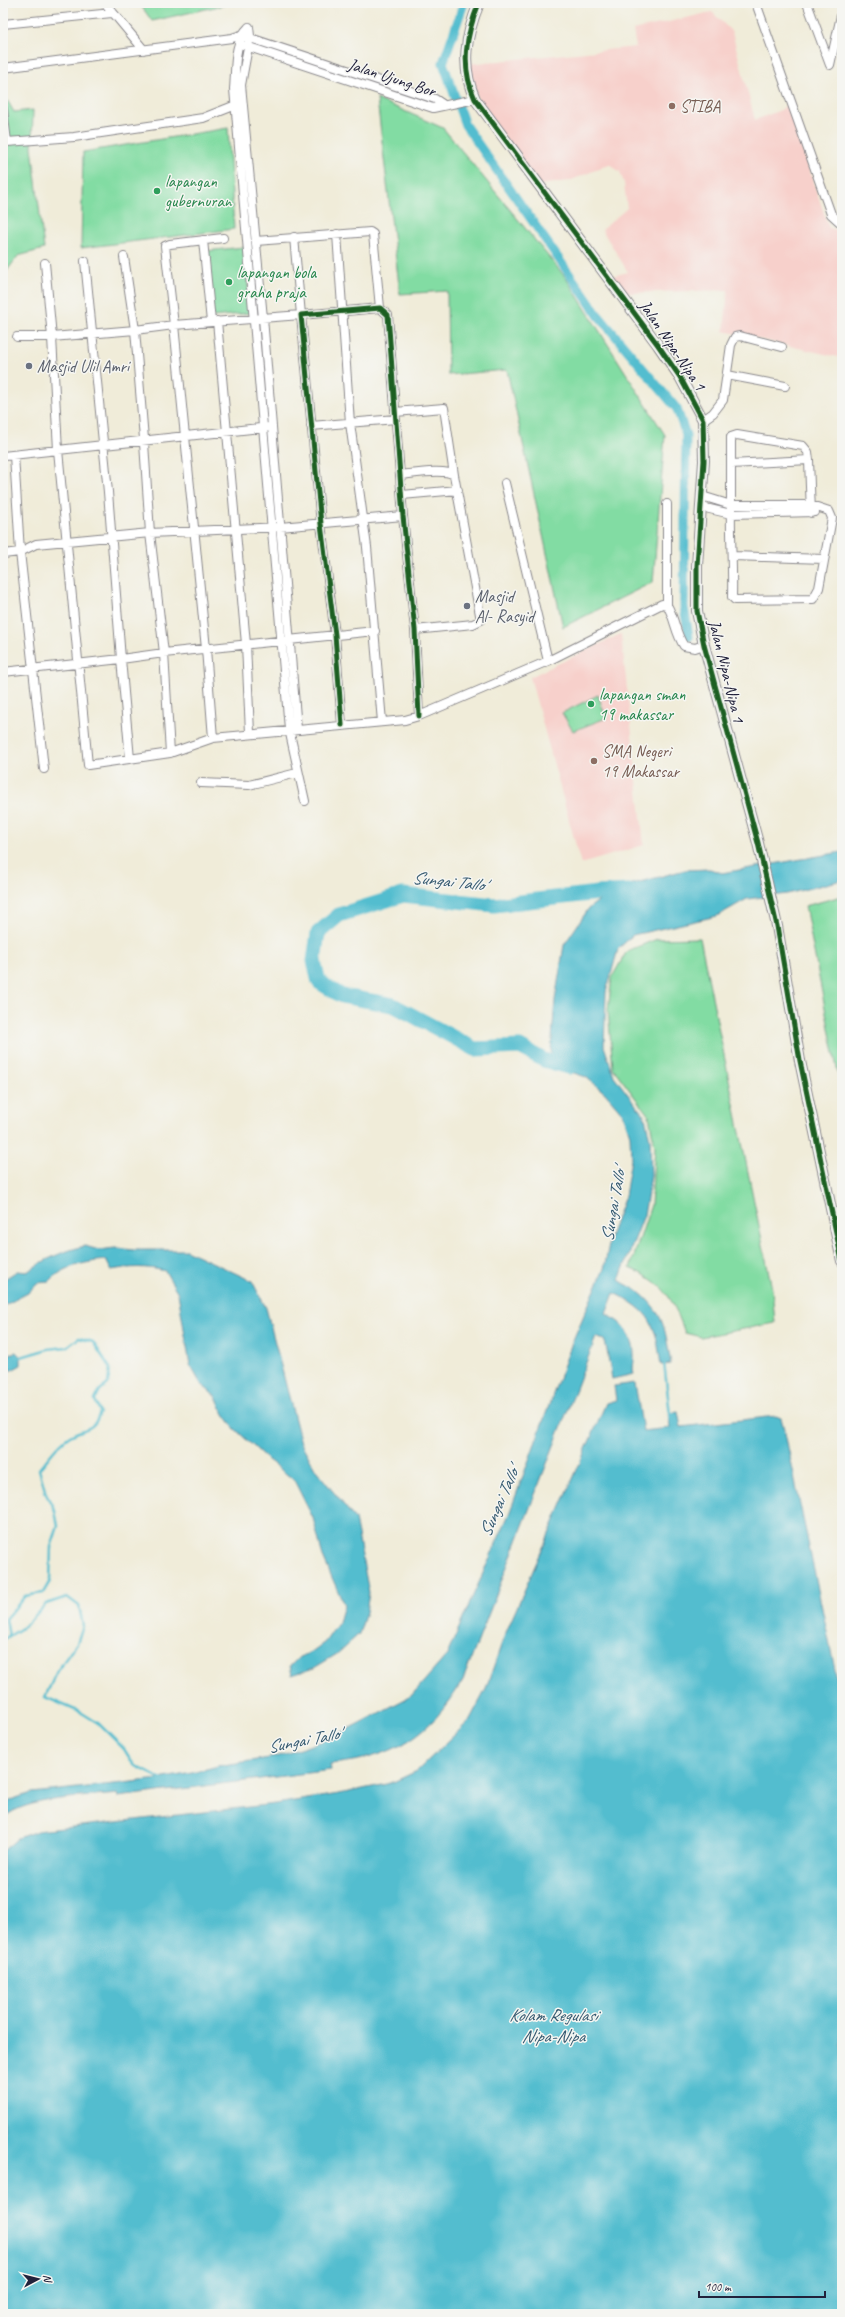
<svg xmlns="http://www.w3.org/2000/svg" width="845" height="2317" font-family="Caveat,sans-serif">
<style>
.built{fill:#f7d0cb}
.green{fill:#82dca3;stroke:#527f6f}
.water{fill:#53bdcf;stroke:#3a7085}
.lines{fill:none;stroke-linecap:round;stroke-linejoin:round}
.stream{stroke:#53bdcf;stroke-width:2.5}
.canal{stroke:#53bdcf;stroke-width:9}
.river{stroke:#53bdcf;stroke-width:15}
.minor-casing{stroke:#89878a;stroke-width:10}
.tertiary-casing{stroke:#89878a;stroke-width:12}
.minor{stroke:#fff;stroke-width:8}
.tertiary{stroke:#fff;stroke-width:10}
.cycleway-casing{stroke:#f6f6f2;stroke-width:8}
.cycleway{stroke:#1b5e20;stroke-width:5}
.education-dot{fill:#8d6e63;stroke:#f6f6f2;stroke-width:1.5}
.leisure-dot{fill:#2e9e5b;stroke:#f6f6f2;stroke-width:1.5}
.worship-dot{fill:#6b7280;stroke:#f6f6f2;stroke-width:1.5}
.labels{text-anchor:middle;stroke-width:3;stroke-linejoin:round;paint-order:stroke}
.street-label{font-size:17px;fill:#22223b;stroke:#f6f6f2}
.education-label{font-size:17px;fill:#785e54;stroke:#f6f6f2;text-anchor:start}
.leisure-label{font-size:17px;fill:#27864d;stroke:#f6f6f2;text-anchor:start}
.worship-label{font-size:17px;fill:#5b616d;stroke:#f6f6f2;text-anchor:start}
.water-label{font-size:18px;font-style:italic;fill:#33586f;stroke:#f6f6f2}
</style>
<rect width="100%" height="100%" fill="#f6f6f2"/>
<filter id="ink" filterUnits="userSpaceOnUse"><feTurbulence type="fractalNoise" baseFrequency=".025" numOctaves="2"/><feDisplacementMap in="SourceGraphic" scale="8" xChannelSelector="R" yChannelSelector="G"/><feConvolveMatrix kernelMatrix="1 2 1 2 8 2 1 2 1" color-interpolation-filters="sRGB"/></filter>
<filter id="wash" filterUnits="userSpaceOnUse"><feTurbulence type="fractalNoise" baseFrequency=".012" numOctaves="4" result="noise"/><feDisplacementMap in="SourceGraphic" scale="16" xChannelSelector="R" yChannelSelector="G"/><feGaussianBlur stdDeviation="0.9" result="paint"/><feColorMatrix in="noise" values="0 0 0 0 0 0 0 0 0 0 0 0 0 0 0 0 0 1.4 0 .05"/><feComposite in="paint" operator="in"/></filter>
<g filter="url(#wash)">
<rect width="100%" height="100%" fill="#f0ecd9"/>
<path class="built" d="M 712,12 L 732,32 L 755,120 L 781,110 L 787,104 L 829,228 L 842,231 L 842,358 L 724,331 L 728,290 L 622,293 L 608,277 L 628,272 L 602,230 L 627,208 L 624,183 L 620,172 L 610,164 L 569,181 L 539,185 L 480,106 L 468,64 L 636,47 L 633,30 Z
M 621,634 L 644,845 L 581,864 L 530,677 Z"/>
<path class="green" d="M 139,3 L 222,3 L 224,5 L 152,21 Z
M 3,93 L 14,112 L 33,110 L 32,147 L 44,249 L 18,256 L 3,276 Z
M 377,99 L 443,128 L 566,278 L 665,435 L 653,582 L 563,627 L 507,370 L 448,375 L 447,291 L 400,294 Z
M 228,128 L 234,229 L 81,248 L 83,152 Z
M 244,247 L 251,313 L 213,317 L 206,251 Z
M 598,695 L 606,718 L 573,731 L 562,713 Z
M 842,896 L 842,1094 L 805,906 Z
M 700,938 L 772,1289 L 775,1323 L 701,1337 L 685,1333 C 672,1298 666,1284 630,1268 L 651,1205 L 655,1147 L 649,1116 L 613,1068 L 608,1010 L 612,977 L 627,951 L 657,939 Z"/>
<path class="water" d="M 842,852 L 842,880 L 787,894 L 747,899 L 717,916 L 633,935 L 618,949 L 606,992 L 604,1046 L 614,1076 L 645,1117 L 650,1140 L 651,1176 L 644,1215 L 619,1280 C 625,1285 634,1287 640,1293 C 666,1315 665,1332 671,1364 L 661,1365 C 655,1323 652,1312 614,1293 L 606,1314 C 624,1323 635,1337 634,1359 C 634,1364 632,1368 634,1374 L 612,1379 L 606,1345 L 604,1340 L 596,1337 L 463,1680 C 430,1736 395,1758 330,1764 L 331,1770 L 118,1797 L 117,1794 C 84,1798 29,1796 3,1818 L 3,1806 L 13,1799 L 32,1793 L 159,1779 L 192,1773 L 218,1766 L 276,1757 L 329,1739 L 411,1696 L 447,1655 L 509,1514 L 573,1340 L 604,1269 L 611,1234 L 625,1196 L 631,1159 L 630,1135 L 623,1114 L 605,1093 L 586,1077 L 550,1065 L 555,1000 L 564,945 L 589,908 L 614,889 L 685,870 L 710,869 L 722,873 Z
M 85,1246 L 99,1250 L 115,1248 L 134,1250 L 186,1250 L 252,1281 L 266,1308 L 301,1443 L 316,1470 L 355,1519 L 369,1593 L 366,1612 L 359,1634 L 337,1654 L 314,1668 L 292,1675 L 290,1666 L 299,1657 L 310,1653 L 325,1642 L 339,1622 L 344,1605 L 323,1557 L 313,1518 L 294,1480 L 267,1459 L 234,1428 L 224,1414 L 216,1397 L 201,1384 L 190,1365 L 178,1293 L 165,1271 C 146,1266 130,1267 111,1270 L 106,1260 C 86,1262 63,1266 49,1282 L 37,1283 L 28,1293 L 3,1306 L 3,1280 L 17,1271 L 27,1272 C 45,1259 63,1251 85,1246 Z
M 16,1352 L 21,1357 L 21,1365 L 12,1370 L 3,1370 L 3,1356 Z
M 635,1383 L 643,1431 L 670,1428 L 668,1413 L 678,1412 L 681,1427 L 776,1416 L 781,1418 L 785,1433 L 842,1703 L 842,2314 L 3,2314 L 3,1851 L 18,1838 L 37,1831 L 275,1804 L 339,1794 L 391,1783 L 417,1771 L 469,1721 L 485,1691 L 504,1637 L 606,1403 L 616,1400 L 614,1386 Z"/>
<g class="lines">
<path class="stream" d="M 664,1362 L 670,1415
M 9,1636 L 6,1619 L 25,1596 L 43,1593 L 50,1581 L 51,1547 L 58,1526 L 55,1511 L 46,1494 L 39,1469 C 48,1459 58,1443 70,1436 C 85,1427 94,1432 100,1412 L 95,1400 L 100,1390 L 108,1384 L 110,1368 L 93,1342 L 79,1338 L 67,1347 L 48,1349 L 21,1357
M 3,1640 L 25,1626 L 46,1604 L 67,1597 L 79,1606 L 83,1626 L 77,1643 L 57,1671 L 45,1697 L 82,1713 L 98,1723 L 124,1749 L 134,1765 L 163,1780"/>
<path class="canal" d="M 464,3 L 443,63 L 465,125 L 598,315 L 677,409 L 686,435 L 684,607 L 689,637"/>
<path class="river" d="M 569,1067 L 544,1060 L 520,1047 L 475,1049 L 393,1005 L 342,996 L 319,982 L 314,961 L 318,933 L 339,915 L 403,895 L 494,905 L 598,893 L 629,891"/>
</g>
</g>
<g filter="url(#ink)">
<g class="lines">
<g class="minor-casing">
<path id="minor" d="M 105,3 L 144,50
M 756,3 L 831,214 L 842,224
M 807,3 L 830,65 L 842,11
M 3,24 L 112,13
M 249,27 C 233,42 236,68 234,89 L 289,729 L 305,801
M 249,27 L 250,36 L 241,85 L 263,318 L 297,729
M 243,45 L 433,108 L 475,99
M 3,68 L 232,38 L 241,35 L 435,99 L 444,105
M 3,109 L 7,142 L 74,137 L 203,118 L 236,105
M 337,234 L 350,423 L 367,547 L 382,722
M 203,240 L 211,322
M 256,241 L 370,232 L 373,234 L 380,308
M 124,257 L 135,330 L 52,337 L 58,450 L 88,765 L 170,753
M 85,261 L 108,492 L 121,659 L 164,653 L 150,533 L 280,527 L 403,516
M 217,321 L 246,644 L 250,733
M 17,337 L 52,337 L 45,263
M 727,375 L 785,386
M 395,412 L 444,408 L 454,475
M 703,420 L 713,413 L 723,400 L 731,345 L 735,337 L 740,336 L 782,347
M 311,426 L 396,419
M 144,439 L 135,330 L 174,325 L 165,246 L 170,244 L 223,238
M 14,455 L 20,552 L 44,769
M 3,456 L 269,427
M 731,464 L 809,460 L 811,513
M 400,475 C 412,474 444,468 454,475 L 481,620 L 473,624 L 415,630
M 505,483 L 548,661
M 402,495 L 458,490
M 702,496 L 731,505 L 811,505 L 829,511 L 832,518 L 819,588 L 813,599 L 735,600 L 732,597 C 733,566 730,536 731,505 L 731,437 L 737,435 L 803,446 L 808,452 L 809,460
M 701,507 L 731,514 L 815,512
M 3,554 L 20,552 L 36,544 L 150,533 L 144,443
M 733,556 L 824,559
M 667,605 L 667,504
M 375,631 L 164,653 L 170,753 L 213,738 L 405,720 L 419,716 L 548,661 L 662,604 L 667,605 C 675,618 675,633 684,646 L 695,648 L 704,645
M 3,672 L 121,659 L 130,759
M 342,725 L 335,635 L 321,524 L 301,315 L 380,308 L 388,315 L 403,516 L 415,630 L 419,716
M 213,738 L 206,649 L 174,325 L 301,315 L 294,237
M 201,783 L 249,785 L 297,773"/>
</g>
<g class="tertiary-casing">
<path id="tertiary" d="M 479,3 C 466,35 460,66 475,99 L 658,345 L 680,377 L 703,420 L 704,461 L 697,566 L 697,611 L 704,645 L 758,843 L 777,926 L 800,1061 L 842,1261"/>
</g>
<use href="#minor" class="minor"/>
<use href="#tertiary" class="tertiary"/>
<g class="cycleway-casing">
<path id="cycleway" d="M 479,3 C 466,35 460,66 475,99 L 658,345 L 680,377 L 703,420 L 704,461 L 697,566 L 697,611 L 704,645 L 758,843 L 777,926 L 800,1061 L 842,1261
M 342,725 L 335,635 L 321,524 L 301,315 L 380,308 L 388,315 L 403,516 L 415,630 L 419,716"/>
</g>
<use href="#cycleway" class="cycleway"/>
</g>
</g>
<g class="education-dot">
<circle cx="672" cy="106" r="4"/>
<circle cx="594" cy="761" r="4"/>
</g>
<g class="leisure-dot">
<circle cx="157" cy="191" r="4"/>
<circle cx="229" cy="282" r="4"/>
<circle cx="591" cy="704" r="4"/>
</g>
<g class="worship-dot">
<circle cx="29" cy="366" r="4"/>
<circle cx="467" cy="606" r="4"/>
</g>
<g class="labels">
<g class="street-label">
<text transform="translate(392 77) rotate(18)" y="6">Jalan Ujung Bor</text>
<text transform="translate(673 345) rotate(56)" y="6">Jalan Nipa-Nipa 1</text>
<text transform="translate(727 671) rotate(76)" y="6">Jalan Nipa-Nipa 1</text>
</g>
<g class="education-label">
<text x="680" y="112">STIBA</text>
<text x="602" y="757">SMA Negeri<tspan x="602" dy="20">19 Makassar</tspan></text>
</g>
<g class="leisure-label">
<text x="165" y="187">lapangan<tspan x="165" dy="20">gubernuran</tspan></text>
<text x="237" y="278">lapangan bola<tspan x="237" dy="20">graha praja</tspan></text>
<text x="599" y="700">lapangan sman<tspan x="599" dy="20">19 makassar</tspan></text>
</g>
<g class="worship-label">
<text x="37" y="372">Masjid Ulil Amri</text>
<text x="475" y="602">Masjid<tspan x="475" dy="20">Al- Rasyid</tspan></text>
</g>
<g class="water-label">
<text transform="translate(449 881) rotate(6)" y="6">Sungai Tallo'</text>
<text transform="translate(613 1205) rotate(-80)" y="6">Sungai Tallo'</text>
<text transform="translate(499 1502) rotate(-66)" y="6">Sungai Tallo'</text>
<text transform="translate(304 1740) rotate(-11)" y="6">Sungai Tallo'</text>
<text x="553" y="2021">Kolam Regulasi<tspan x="553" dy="21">Nipa-Nipa</tspan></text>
</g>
</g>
<rect width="845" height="2317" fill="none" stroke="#f6f6f2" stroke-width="16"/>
<g transform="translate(38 2279) rotate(83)" stroke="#f6f6f2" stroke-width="3" paint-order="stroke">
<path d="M0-3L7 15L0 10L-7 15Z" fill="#22223b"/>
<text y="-6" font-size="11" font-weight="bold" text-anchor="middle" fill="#22223b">N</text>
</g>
<path d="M699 2291v6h126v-6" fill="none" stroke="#22223b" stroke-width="2"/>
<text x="705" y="2291" font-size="12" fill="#22223b" stroke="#f6f6f2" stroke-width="3" paint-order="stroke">100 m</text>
</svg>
